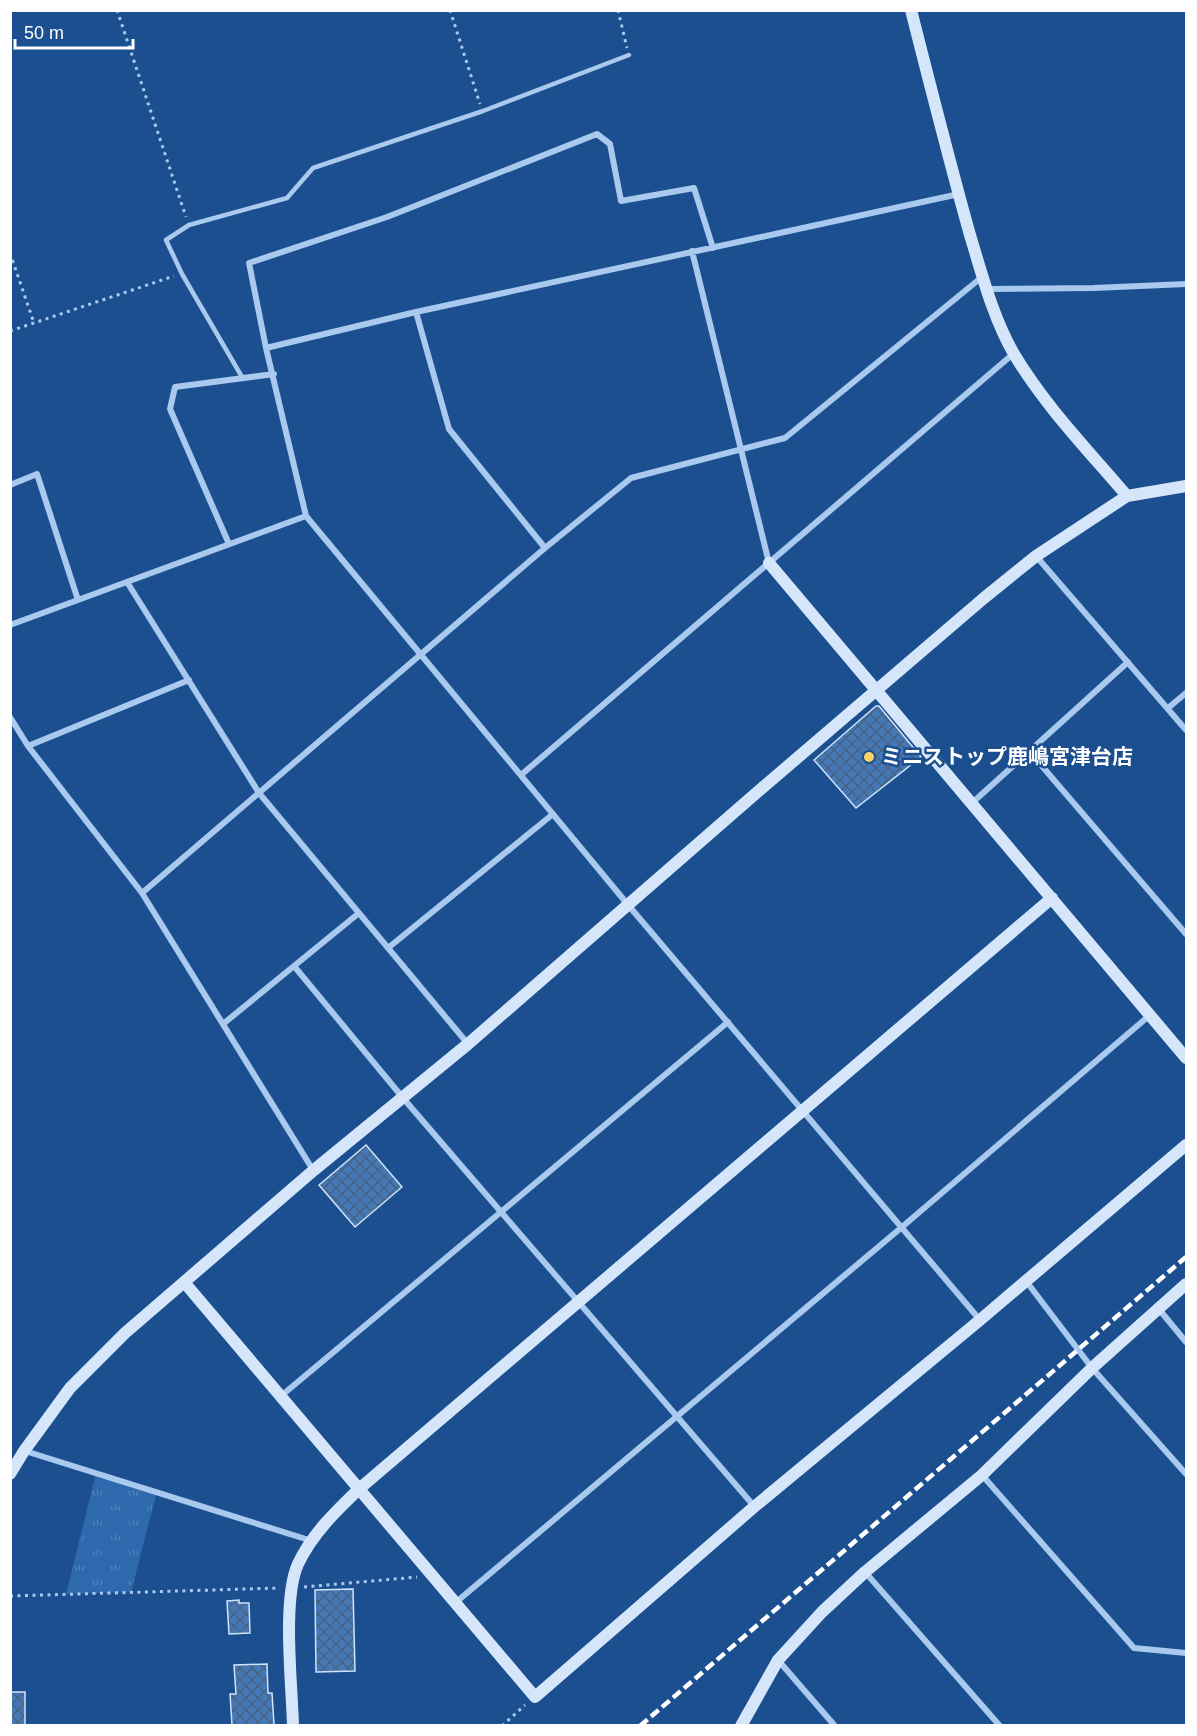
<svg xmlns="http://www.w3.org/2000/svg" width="1197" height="1736" font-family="Helvetica,'Noto Sans JP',sans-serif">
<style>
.grass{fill:url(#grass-tufts)}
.building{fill:url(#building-cross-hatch);stroke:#cfe3fa;stroke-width:1.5}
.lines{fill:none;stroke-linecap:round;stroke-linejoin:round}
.path{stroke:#a9c9ee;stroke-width:3;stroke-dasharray:3 4.5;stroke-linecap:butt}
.lane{stroke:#a9c9ee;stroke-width:4.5}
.street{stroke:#a9c9ee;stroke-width:6}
.secondary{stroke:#d6e6fa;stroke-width:12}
.rail{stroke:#fff;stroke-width:4.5;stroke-dasharray:10 4.5;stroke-linecap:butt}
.poi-dot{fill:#ffd166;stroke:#1b4f8f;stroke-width:2}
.labels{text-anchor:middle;stroke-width:5;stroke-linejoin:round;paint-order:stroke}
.poi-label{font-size:21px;font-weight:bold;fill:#fff;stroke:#1b4f8f;text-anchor:start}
</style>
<defs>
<pattern id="grass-tufts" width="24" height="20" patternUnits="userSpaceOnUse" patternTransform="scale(1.5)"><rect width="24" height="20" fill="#2e69ad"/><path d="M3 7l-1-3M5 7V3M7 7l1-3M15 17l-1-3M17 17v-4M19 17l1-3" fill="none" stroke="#4d80b9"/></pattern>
<pattern id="building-cross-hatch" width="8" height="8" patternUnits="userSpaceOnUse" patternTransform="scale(1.5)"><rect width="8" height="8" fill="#4478b7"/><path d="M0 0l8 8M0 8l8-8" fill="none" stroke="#486282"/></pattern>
</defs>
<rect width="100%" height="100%" fill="#1b4f8f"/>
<path class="grass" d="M 96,1473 L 157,1492 L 131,1592 L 66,1594 Z"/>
<path class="building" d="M 876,706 L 879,706 L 921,757 L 856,808 L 814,760 Z
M 366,1145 L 402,1187 L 355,1227 L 319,1185 Z
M 353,1589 L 355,1671 L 316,1672 L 315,1590 Z
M 239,1600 L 239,1603 L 249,1603 L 250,1633 L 229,1634 L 227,1601 Z
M 267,1664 L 268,1693 L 272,1693 L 274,1725 L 232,1725 L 230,1694 L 236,1694 L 234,1665 Z
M 10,1692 L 25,1692 L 25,1725 L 10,1725 Z"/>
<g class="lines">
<path class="path" d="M 117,10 L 186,217
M 450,10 L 480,104
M 618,10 L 627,48
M 10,253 L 34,323
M 10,331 L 174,276
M 304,1587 L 417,1577
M 10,1596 L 280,1588
M 502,1726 L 525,1705"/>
<path class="lane" d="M 242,377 L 182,274 L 166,240 L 189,225 L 287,198 L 313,168 L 483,111 L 629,55"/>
<path class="street" d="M 713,248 L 694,188 L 621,201 L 610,144 L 597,134 L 387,217 L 249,263 L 266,348 L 306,516 L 629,906 L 980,1320
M 692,251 L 769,563
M 987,289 L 1094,288 L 1186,284
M 416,312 L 449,429 L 545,548
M 266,348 L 416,312 L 959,194
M 10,485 L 37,474 L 78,600
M 229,544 L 170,409 L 175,387 L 274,374
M 1036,556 L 1186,730
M 127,582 L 259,793 L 468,1044
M 10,625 L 306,516
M 1168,708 L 1186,693
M 10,717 L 28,746 L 142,893 L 313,1170
M 28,746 L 189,680
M 1029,751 L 1186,934
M 521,775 L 1013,354
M 972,803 L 1128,662
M 142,893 L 545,548 L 631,478 L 785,438 L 982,277
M 388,948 L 553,814
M 294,966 L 403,1098 L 754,1506
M 223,1024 L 359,913
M 1026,1281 L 1092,1368 L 1186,1474
M 1158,1308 L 1186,1342
M 281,1396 L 728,1022
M 25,1451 L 312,1541
M 982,1475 L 1134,1648 L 1186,1653
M 865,1572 L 1000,1726
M 455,1603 L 902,1227 L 1150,1015
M 778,1660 L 835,1726"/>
<path class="secondary" d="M 911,10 C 930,85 949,160 970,235 C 982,274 993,318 1014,354 C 1045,406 1088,450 1127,496
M 769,563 L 1186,1058
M 184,1282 L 535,1697 L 754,1507 L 980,1320 L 1186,1145
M 10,1474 L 24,1451 L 70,1388 L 125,1333 L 314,1170 L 468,1044 L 754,795 L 984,598 L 1036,556 L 1127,496 L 1186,486
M 293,1726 C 292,1685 282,1599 298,1564 C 312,1534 336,1511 359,1489 L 1052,898
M 741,1726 L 778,1660 L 822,1612 L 865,1572 L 982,1475 L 1092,1368 L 1186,1284"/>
<path class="rail" d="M 640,1726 L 1186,1257"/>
</g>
<circle class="poi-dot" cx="869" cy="757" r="6"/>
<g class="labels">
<g class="poi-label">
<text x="881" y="764">ミニストップ鹿嶋宮津台店</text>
</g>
</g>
<rect width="1197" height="1736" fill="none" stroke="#ffffff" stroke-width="24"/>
<path d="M15 39v9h118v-9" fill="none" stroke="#ffffff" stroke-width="3"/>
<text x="24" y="39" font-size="18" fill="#ffffff" stroke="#1b4f8f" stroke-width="4.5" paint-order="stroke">50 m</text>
</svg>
